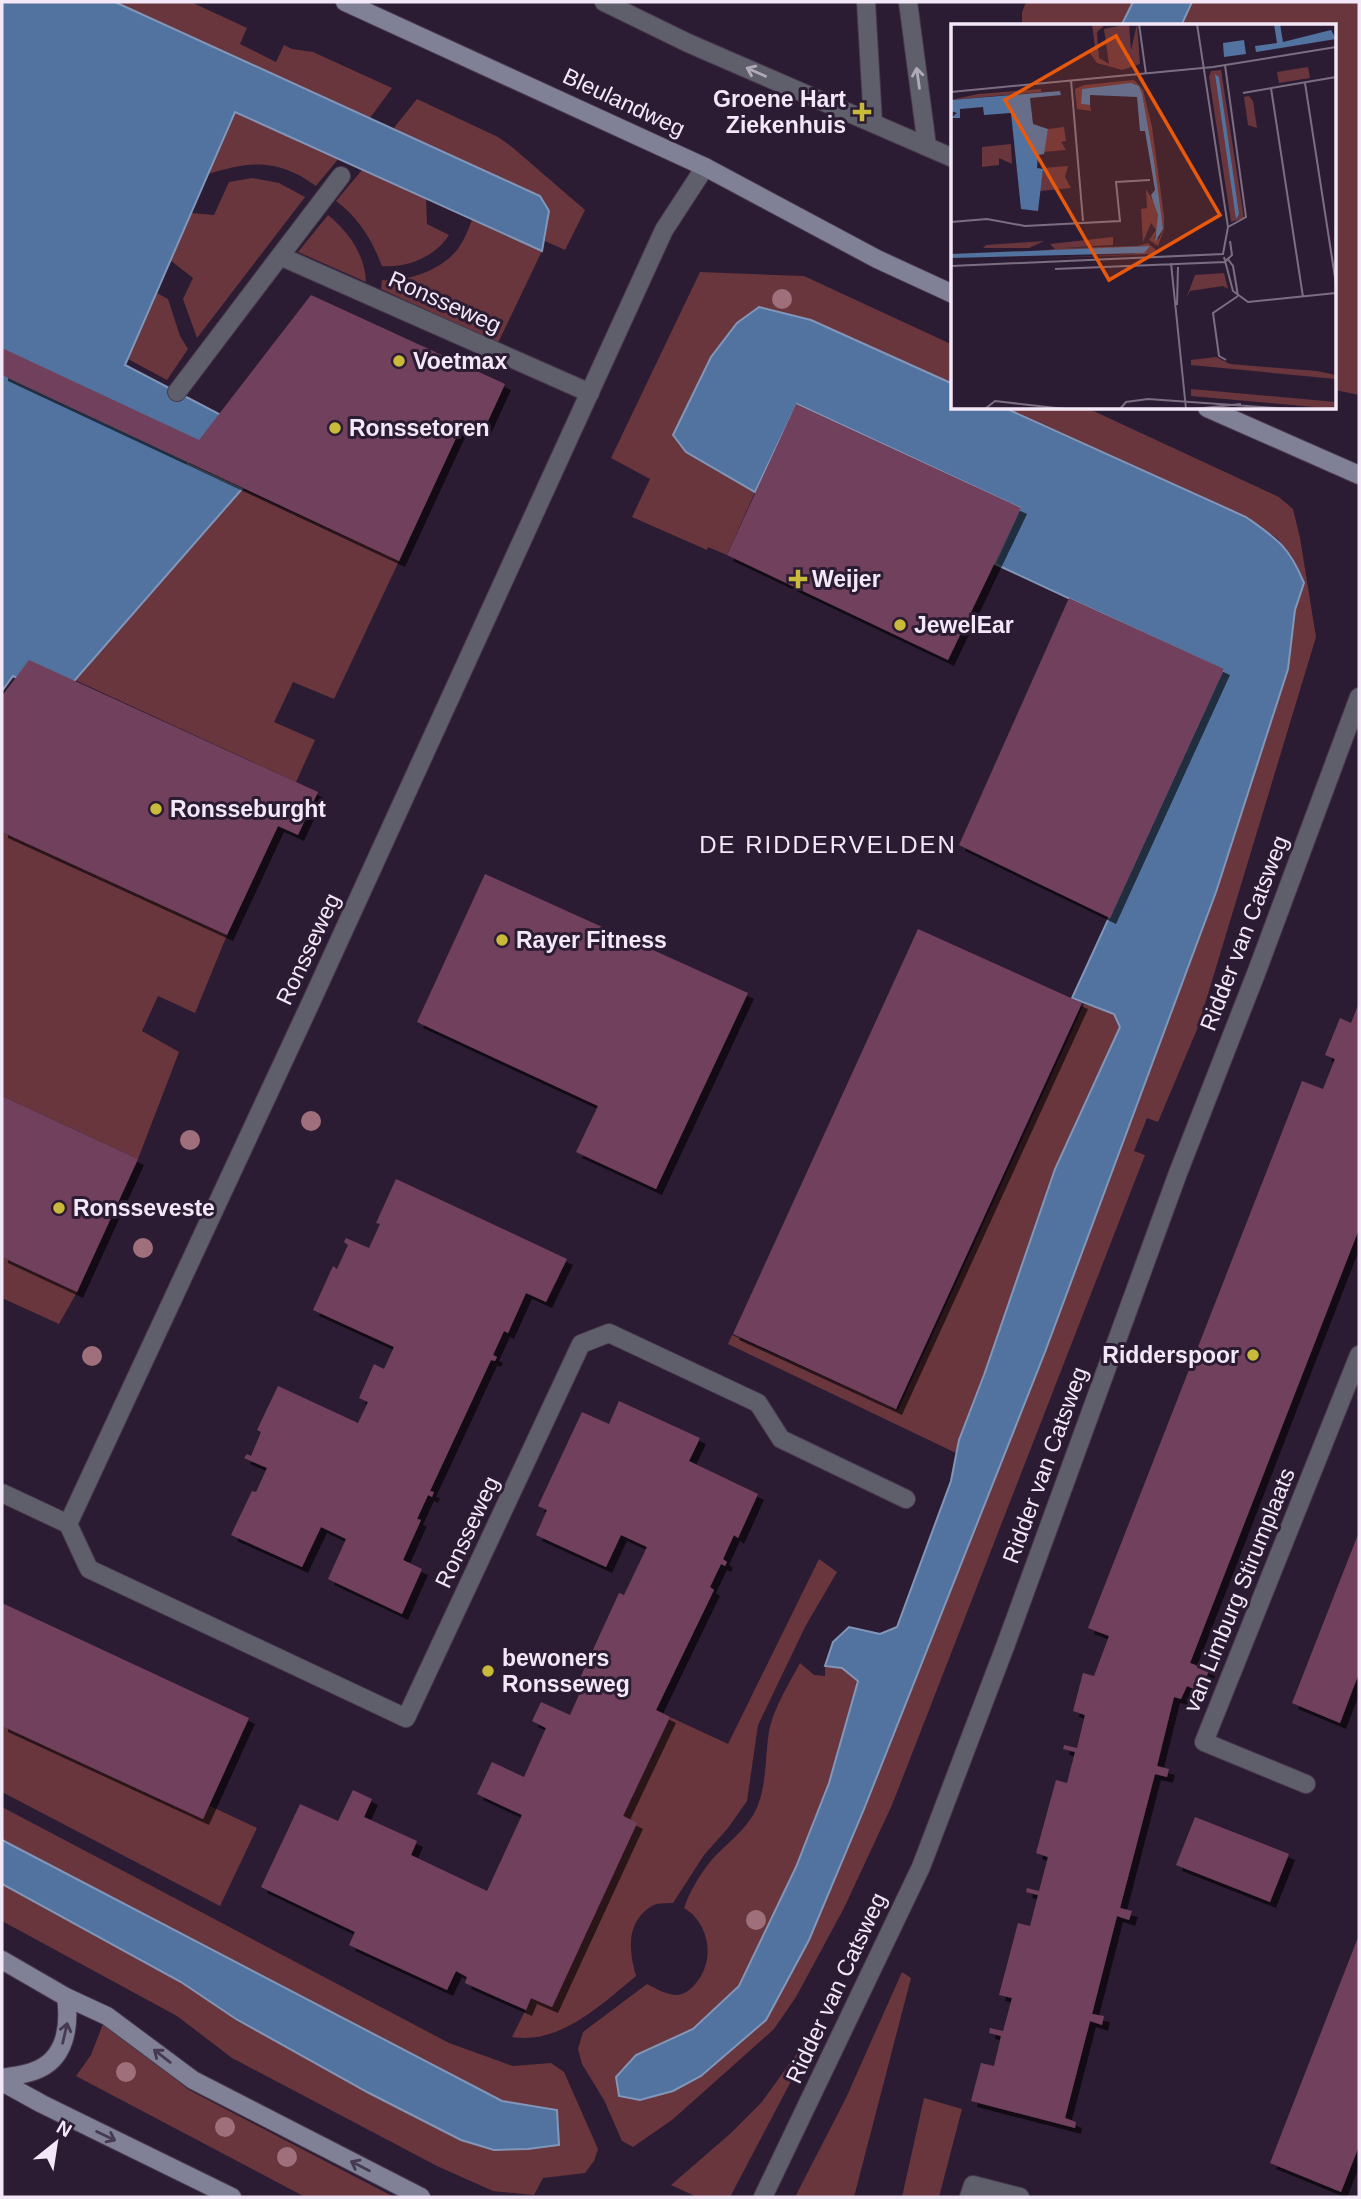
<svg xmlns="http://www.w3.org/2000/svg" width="1361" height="2199" font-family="Arial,sans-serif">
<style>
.green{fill:#68363c}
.water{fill:#52739f;stroke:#8296ba;stroke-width:2}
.building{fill:#71405d;filter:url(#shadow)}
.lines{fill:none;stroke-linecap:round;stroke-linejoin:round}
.lane-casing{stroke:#48394f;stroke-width:20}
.street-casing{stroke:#48394f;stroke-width:20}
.secondary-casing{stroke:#48394f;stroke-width:20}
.lane{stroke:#5f5f6c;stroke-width:18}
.street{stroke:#5f5f6c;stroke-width:18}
.secondary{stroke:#808096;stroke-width:18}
.tree{fill:#9f6f7c}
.oneway{stroke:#b0aab9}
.oneway2{stroke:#453a51}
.poi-dot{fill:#c9ba3a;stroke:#2c1c33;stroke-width:2.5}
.labels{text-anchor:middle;stroke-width:6;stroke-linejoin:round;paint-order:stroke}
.poi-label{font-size:23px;font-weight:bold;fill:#f3e8f8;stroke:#2c1c33;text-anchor:start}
.street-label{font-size:23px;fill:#f3e8f8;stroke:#2c1c33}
.neighbourhood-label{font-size:24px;letter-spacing:2px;fill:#f3e8f8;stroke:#2c1c33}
.inset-road{fill:none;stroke:#7c6e82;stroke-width:2}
.view{fill:#e8590c;fill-opacity:0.15;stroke:#e8590c;stroke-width:3.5}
.inset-edge{fill:none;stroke:#f3e8f8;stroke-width:3.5}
</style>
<defs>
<filter id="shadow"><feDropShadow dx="6" dy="6" stdDeviation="0" flood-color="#0009"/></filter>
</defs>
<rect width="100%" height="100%" fill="#2c1c33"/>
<path class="green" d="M 115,2 L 191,2 L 247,28 L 240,44 L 276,62 L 284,45 L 292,49 L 313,52 L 392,88 L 370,118 Z
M 1026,2 L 1133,2 L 1121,26 L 1022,26 L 1022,12 Z
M 1192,2 L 1359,2 L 1359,395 L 1335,390 L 1335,26 L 1181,26 Z
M 417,99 L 498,137 L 512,147 L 585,210 L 565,250 L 545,241 L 549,211 L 540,196 L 393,129 Z
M 235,112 L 339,158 L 316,186 C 278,158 250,161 208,174 Z
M 362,170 L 426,198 L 427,224 L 449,235 C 435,257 407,268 382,266 C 372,240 359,218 336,201 Z
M 252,178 L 279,183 L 305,197 L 197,338 L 183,299 L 193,278 L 170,260 L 191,213 L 214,215 L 229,182 Z
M 328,215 C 349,232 365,255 366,282 L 298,252 Z
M 472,220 L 542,251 L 498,343 L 381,289 L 382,280 C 407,282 441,270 457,250 C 464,241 468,230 472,220 Z
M 700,272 L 804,276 L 953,345 L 953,384 L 810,320 L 686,452 L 755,492 L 727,555 L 708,547 L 707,550 L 632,517 L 650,479 L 611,458 Z
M 157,293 L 168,299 L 180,336 L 188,349 L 167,380 L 128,359 Z
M 1005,408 L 1087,408 L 1279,497 L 1293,509 L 1300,538 L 1316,637 L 1198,1027 L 1158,1122 L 1147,1118 L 1134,1151 L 1145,1155 L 892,1805 L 844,1908 L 796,1997 L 774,2029 L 672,2120 L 633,2147 L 622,2141 L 604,2100 L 582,2064 L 578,2049 L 583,2032 L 647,1984 C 657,1989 666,1995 678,1995 C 687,1994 694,1986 699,1979 C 715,1956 708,1922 684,1908 C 690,1891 699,1876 710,1862 C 726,1843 749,1829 758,1805 C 767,1781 765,1756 769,1731 C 774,1707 789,1684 800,1663 L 814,1675 L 825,1676 L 825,1666 L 842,1668 L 858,1681 L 829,1783 L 796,1867 L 739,1986 L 693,2029 L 636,2055 L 616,2077 L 619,2089 L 809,1940 L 864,1809 L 1045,1352 L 1216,892 L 1288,669 L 1295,610 L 1304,583 L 1278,539 L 1246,517 Z
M 242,489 L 399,561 L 334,699 L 293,682 L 274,722 L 315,740 L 296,782 L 75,680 Z
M 2,832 L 227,935 L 195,1013 L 158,996 L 142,1031 L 179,1052 L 138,1159 L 2,1096 Z
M 1084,1004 L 1114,1014 L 1120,1027 L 1055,1169 L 984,1375 L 959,1440 L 956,1453 L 728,1344 L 732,1335 L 898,1410 Z
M 2,1257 L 77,1292 L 59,1324 L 2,1298 Z
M 819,1559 L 837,1572 L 805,1627 L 758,1725 L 747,1801 L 728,1828 L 704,1855 L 673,1903 C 668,1903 662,1903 657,1904 C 652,1905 647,1909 643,1913 C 626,1930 630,1955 636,1976 C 602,2004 560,2045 512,2037 L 623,1816 L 670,1717 L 728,1744 Z
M 2,1726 L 202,1818 L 210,1806 L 257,1828 L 220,1906 L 2,1792 Z
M 2,1807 L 449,2043 L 513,2066 L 551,2063 L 564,2072 L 598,2149 L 594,2161 L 585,2173 L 543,2178 L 534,2195 L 493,2191 L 437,2166 L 232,2058 L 177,2016 L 2,1921 L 2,1884 L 181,1982 L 236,2019 L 369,2093 L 461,2140 L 494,2150 L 528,2149 L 559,2145 L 557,2110 L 502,2101 L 2,1840 Z
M 902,1972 L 911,1978 L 854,2197 L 795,2197 L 846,2098 Z
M 103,2024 L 124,2037 L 189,2090 L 394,2197 L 305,2197 L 76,2076 L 91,2055 Z
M 801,2048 L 807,2051 L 730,2197 L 697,2197 L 671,2185 L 731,2133 L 761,2103 Z
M 924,2098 L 962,2109 L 939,2197 L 902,2197 Z"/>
<path class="water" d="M 2,2 L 115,2 L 540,196 L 549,211 L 542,251 L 235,112 L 125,365 L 223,416 L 188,464 L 242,489 L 74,681 L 65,699 L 13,676 L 2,691 Z
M 1133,2 L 1192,2 L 1181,26 L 1121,26 Z
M 759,307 L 811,320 L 953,384 L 953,408 L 1005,408 L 1246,517 C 1277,539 1289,546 1304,583 L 1295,610 L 1288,669 L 1216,892 L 1045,1352 L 864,1809 L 809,1940 L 766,2020 L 701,2076 L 673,2091 L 640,2100 L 619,2096 L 616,2077 L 636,2055 L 693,2029 L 739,1986 L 796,1867 L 829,1783 L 858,1681 L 842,1668 L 825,1666 L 833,1642 L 849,1627 L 880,1634 L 897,1627 L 951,1481 L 959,1440 L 984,1375 L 1055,1169 L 1120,1027 L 1114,1014 L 1072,998 L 1223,670 L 995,564 L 1020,508 L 797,404 L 755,492 L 686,452 L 673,435 L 711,357 L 737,323 Z
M 2,1840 L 502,2101 L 557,2110 L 559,2145 L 528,2149 L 494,2150 L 461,2140 L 369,2093 L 236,2019 L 181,1982 L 2,1884 Z"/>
<path class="building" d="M 311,295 L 505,384 L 483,432 L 463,423 L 399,561 L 2,375 L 2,348 L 199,440 Z
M 796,404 L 1021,508 L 948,660 L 727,555 Z
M 1069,598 L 1224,669 L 1110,918 L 959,845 Z
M 29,660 L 318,792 L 298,835 L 278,826 L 227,935 L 2,832 L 2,696 Z
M 485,874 L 748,993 L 656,1189 L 576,1152 L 598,1106 L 417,1022 Z
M 918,929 L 1082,1003 L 896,1409 L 733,1334 Z
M 1359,1003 L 1359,1229 L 1190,1663 L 1209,1670 L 1201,1692 L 1187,1686 L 1181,1699 L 1174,1697 L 1157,1766 L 1169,1769 L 1167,1777 L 1155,1774 L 1120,1908 L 1132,1911 L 1129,1920 L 1117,1916 L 1092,2014 L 1104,2016 L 1102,2025 L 1090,2021 L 1065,2118 L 1076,2122 L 1075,2128 L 971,2101 L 981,2063 L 994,2066 L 1001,2036 L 989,2033 L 990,2028 L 1003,2031 L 1012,1998 L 999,1995 L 1018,1923 L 1030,1926 L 1038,1895 L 1026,1892 L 1027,1888 L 1039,1891 L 1048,1857 L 1036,1853 L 1056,1780 L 1067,1783 L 1075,1752 L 1063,1749 L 1064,1745 L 1077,1748 L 1085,1715 L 1073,1711 L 1083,1673 L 1094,1676 L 1109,1636 L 1088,1628 L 1302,1081 L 1323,1089 L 1335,1059 L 1325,1055 L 1340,1018 L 1351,1023 Z
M 2,1096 L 138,1159 L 77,1292 L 2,1257 Z
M 396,1179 L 567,1259 L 546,1302 L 526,1293 L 508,1333 L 504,1331 L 493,1355 L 497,1357 L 495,1361 L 491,1360 L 430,1491 L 434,1492 L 432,1497 L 428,1495 L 417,1519 L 421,1520 L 403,1560 L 422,1569 L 402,1614 L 328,1579 L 346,1539 L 321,1527 L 302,1567 L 231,1535 L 252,1491 L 256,1492 L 267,1468 L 244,1458 L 247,1454 L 251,1456 L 261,1432 L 257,1430 L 278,1386 L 358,1423 L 368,1402 L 359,1398 L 374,1364 L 384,1369 L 394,1347 L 313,1310 L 333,1266 L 337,1269 L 348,1245 L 344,1242 L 346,1238 L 369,1248 L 380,1224 L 376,1223 Z
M 619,1401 L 700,1438 L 689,1461 L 758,1494 L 738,1538 L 734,1535 L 723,1559 L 727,1562 L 725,1566 L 721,1564 L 710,1587 L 714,1590 L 656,1710 L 670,1717 L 623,1816 L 637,1823 L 552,2007 L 531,1998 L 526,2010 L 465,1983 L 467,1977 L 456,1971 L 447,1990 L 349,1945 L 355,1932 L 261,1887 L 300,1804 L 338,1821 L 353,1790 L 372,1799 L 364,1817 L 417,1841 L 411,1855 L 487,1891 L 522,1815 L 477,1794 L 492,1762 L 524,1777 L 546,1728 L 532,1721 L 541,1702 L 570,1715 L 585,1681 L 580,1678 L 619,1593 L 624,1595 L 647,1547 L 621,1535 L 606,1567 L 536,1535 L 547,1510 L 538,1506 L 582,1412 L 609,1424 Z
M 1359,1532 L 1359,1673 L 1340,1723 L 1292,1703 Z
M 2,1603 L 249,1718 L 203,1819 L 2,1726 Z
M 1195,1817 L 1289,1854 L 1270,1902 L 1176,1865 Z
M 1359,1935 L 1359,2146 L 1341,2192 L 1270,2163 Z"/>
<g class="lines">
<g class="lane-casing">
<path id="lane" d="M 604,2 L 688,43 L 953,158
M 866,2 L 873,123
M 908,2 L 927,146
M 1306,1784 L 1204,1742 L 1359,1355
M 763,2197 L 921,1867 L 1006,1644 L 1178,1173 L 1257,971 L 1359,697
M 969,2197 L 973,2185 L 1020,2197"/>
</g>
<g class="street-casing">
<path id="street" d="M 280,256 L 341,176
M 177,392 L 280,256 L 590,393
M 2,1493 L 68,1524 L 89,1569 L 406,1718 L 581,1344 L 609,1333 L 758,1403 L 781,1439 L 906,1499
M 68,1524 L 312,1000 L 664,230 L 705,167"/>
</g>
<g class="secondary-casing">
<path id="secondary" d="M 345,2 L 705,167 L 877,259 L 953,294
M 1207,408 L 1359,475
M 2,1960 L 66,1997 L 107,2016 L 193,2080 L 421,2197
M 2,2078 C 12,2076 24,2075 34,2071 C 66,2060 70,2026 66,1997
M 2,2082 L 42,2104 L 232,2197"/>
</g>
<use href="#lane" class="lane"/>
<use href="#street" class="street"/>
<use href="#secondary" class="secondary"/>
</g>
<g class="tree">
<circle cx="782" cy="299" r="10"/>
<circle cx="311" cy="1121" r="10"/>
<circle cx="190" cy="1140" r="10"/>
<circle cx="143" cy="1248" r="10"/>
<circle cx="92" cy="1356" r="10"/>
<circle cx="756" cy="1920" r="10"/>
<circle cx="126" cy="2072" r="10"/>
<circle cx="225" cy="2127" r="10"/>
<circle cx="287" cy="2157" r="10"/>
</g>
<defs><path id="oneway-shaft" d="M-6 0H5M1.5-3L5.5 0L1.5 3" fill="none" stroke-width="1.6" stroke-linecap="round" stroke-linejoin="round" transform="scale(1.75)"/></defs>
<g class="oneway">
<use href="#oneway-shaft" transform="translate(756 72) rotate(-156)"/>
<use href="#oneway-shaft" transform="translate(918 78) rotate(-98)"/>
</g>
<g class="oneway2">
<use href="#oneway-shaft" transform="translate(65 2033) rotate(-77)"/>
<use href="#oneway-shaft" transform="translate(162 2056) rotate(-142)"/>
<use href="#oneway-shaft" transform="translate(106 2136) rotate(26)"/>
<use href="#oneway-shaft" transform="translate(360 2166) rotate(-153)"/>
</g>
<g class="poi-dot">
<path d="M858.5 101.5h7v7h7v7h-7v7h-7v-7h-7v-7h7z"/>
<circle cx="399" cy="361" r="7"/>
<circle cx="335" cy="428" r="7"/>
<path d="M794.5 568.5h7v7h7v7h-7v7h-7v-7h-7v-7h7z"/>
<circle cx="900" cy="625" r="7"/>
<circle cx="156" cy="809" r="7"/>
<circle cx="502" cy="940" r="7"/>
<circle cx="59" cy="1208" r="7"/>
<circle cx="1253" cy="1355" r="7"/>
<circle cx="488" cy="1671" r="7"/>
</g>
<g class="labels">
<g class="poi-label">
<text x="846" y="107" text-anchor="end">Groene Hart<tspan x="846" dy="26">Ziekenhuis</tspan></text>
<text x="413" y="369">Voetmax</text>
<text x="349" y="436">Ronssetoren</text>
<text x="812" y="587">Weijer</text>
<text x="914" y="633">JewelEar</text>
<text x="170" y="817">Ronsseburght</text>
<text x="516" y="948">Rayer Fitness</text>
<text x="73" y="1216">Ronsseveste</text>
<text x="1239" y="1363" text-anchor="end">Ridderspoor</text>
<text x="502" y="1666">bewoners<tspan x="502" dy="26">Ronsseweg</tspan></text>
</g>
<g class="street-label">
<text transform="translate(624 102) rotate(25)" y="8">Bleulandweg</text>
<text transform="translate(445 302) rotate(24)" y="8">Ronsseweg</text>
<text transform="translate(1244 933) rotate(-69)" y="8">Ridder van Catsweg</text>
<text transform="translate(308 949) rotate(-65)" y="8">Ronsseweg</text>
<text transform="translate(1045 1465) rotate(-70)" y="8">Ridder van Catsweg</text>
<text transform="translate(467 1532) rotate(-65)" y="8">Ronsseweg</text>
<text transform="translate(1239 1590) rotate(-68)" y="8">van Limburg Stirumplaats</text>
<text transform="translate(836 1988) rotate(-65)" y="8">Ridder van Catsweg</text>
</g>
<g class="neighbourhood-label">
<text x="828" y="853">DE RIDDERVELDEN</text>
</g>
</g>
<g transform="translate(951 24)">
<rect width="385" height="385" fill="#2c1c33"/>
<path d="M 141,0 L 155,0 L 146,8 L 148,34 L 158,40 L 153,5 L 178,0 L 180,26 L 186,0 L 189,40 L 171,46 L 146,39 L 138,28 L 144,23 ZM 357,43 L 359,54 L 328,59 L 326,48 ZM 270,46 L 293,194 L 280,198 L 258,53 L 260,47 ZM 182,56 L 184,57 L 192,66 L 201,103 L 213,192 L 213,205 L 207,222 L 198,216 L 205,206 L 200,199 L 192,218 L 190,185 L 196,184 L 195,165 L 206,183 L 208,203 L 203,214 L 208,215 L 212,205 L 188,62 L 131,65 L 130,80 L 139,81 L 140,87 L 126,85 L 124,65 L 133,61 ZM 90,65 L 90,68 L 0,76 L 27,70 ZM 298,72 L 302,77 L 306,104 L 297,101 L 293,73 ZM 113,103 L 115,117 L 110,118 L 115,126 L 92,128 L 97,105 ZM 60,120 L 61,140 L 48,134 L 48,141 L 31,143 L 31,123 ZM 117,142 L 114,153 L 120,164 L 89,167 L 92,144 ZM 162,213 L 162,221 L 110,224 L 187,222 L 197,219 L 205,226 L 201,230 L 81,235 L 183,230 L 199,222 L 82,228 L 104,225 L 99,220 ZM 93,217 L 78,224 L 32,224 L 35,221 ZM 273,249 L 277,265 L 272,262 L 239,267 L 235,275 L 244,251 ZM 265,333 L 279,340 L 366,347 L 385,351 L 385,355 L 240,341 L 240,336 ZM 240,365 L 385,378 L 385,385 L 240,372 Z" fill="#68363c"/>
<path d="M 323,0 L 329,0 L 332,18 L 380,6 L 385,15 L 305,28 L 304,22 L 326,19 ZM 293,16 L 295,30 L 273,33 L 272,19 ZM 264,50 L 268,53 L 288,190 L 285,195 ZM 180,59 L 188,62 L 191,70 L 203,137 L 212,205 L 204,218 L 207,191 L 200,171 L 204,166 L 194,107 L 189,107 L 186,73 L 139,71 L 139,81 L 130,80 L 131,65 ZM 109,67 L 110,71 L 79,74 L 82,100 L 97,105 L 93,130 L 87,131 L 86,144 L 92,145 L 87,187 L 70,185 L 60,89 L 33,91 L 32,83 L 9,85 L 9,94 L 0,94 L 6,89 L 0,87 L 0,76 ZM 199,222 L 193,229 L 0,234 L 0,230 Z" fill="#52739f"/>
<path class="inset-road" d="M 188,0 L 195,50M 274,41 L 295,193 L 277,203M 120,56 L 132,197M 354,59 L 385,260M 320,64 L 352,273M 0,68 L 262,43 L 385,23M 292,69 L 385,53M 0,198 L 36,195 L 74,202 L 169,197 L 165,158 L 199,156M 273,233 L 282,267 L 297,278 L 385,269M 276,234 L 282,242 L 287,272M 220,239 L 235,385M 0,242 L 272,230 L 277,203 L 246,0M 104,245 L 274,238 L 281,231 L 279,217M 226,281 L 227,243M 275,336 L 268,332 L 262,289 L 287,272M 34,385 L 44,377 L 114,385M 169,385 L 175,378 L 197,375 L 340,385M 243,385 L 290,380"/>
<path class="view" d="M 165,12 L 269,191 L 158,256 L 54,76 Z"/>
<rect width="385" height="385" class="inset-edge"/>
</g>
<rect width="1361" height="2199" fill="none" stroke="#f3e8f8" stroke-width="7"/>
<g transform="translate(56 2143) rotate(30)" stroke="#2c1c33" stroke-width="5" paint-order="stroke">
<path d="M0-5L12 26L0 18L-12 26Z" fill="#f3e8f8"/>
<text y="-10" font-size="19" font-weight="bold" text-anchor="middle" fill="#f3e8f8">N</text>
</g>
</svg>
